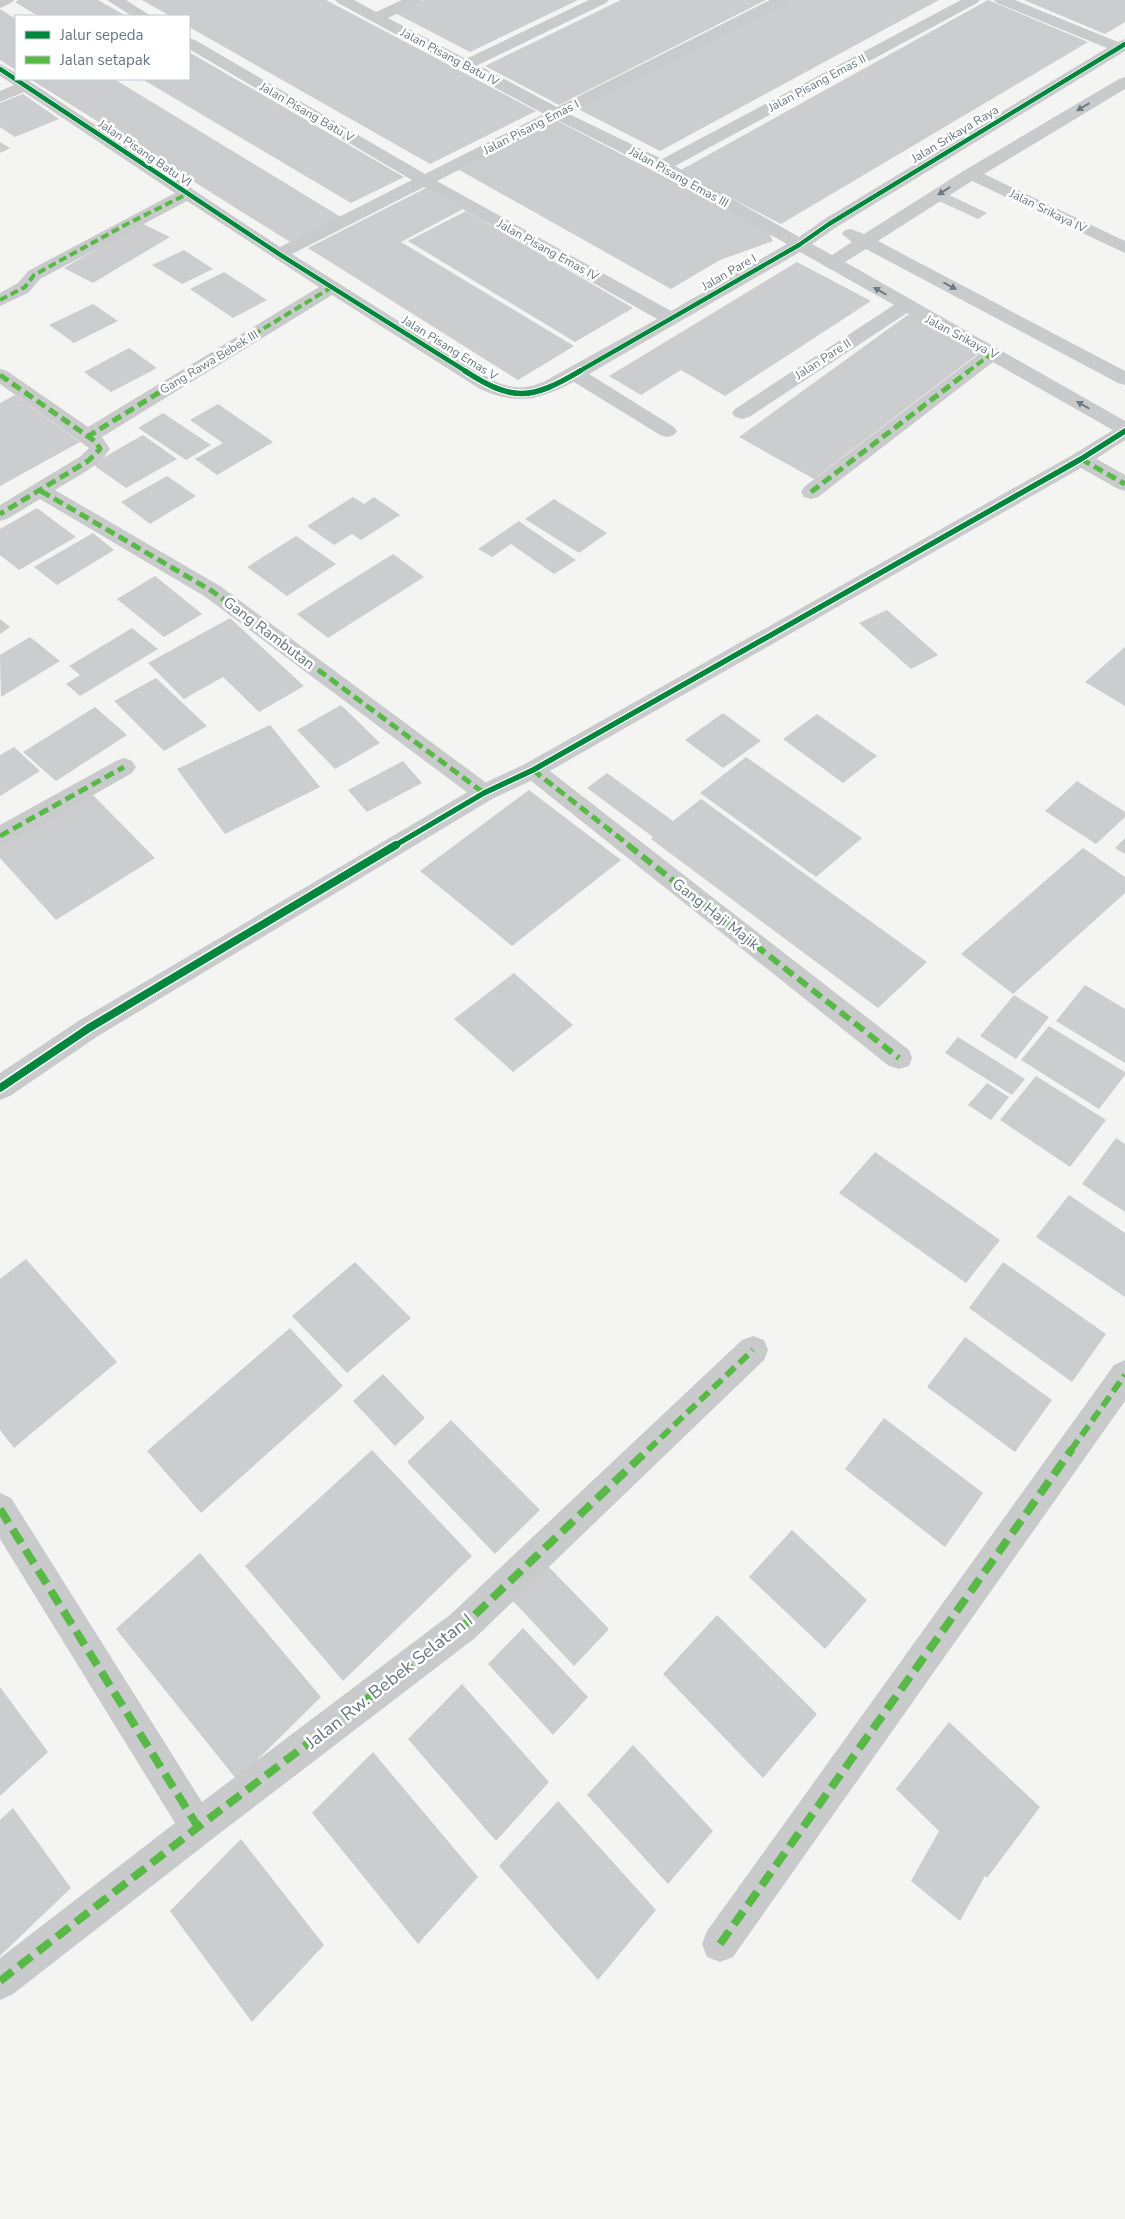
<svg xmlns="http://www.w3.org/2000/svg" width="1125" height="2219" font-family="'Nunito Sans',sans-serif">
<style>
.building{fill:#cbcdce}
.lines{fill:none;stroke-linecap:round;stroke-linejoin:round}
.minor{fill:#c9cacb;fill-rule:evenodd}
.tertiary{fill:#c9cacb;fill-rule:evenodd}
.quiet-far3{stroke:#58b947;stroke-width:4;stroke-dasharray:8 4;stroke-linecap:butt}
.quiet-far2{stroke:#58b947;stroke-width:5;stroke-dasharray:10 5;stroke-linecap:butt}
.quiet-far1{stroke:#58b947;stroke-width:6;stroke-dasharray:12 6;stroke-linecap:butt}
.quiet{stroke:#58b947;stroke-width:8;stroke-dasharray:16 8;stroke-linecap:butt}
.cycleway-far2-casing{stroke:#fff;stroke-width:6}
.cycleway-far1-casing{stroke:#fff;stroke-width:8}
.cycleway-casing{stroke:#fff;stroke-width:11}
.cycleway-far2{stroke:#00873e;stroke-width:4.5}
.cycleway-far1{stroke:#00873e;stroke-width:5.5}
.cycleway{stroke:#00873e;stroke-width:8}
.oneway{fill:#6b7b86}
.labels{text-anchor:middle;stroke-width:5;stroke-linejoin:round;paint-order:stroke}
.far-street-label{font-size:12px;fill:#667782;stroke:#fff}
.street-label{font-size:15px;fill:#667782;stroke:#fff}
.near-street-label{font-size:18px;fill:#667782;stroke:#fff}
</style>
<rect width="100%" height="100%" fill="#f4f4f3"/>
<path class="building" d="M 19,0 L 98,0 L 126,16 L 38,16 L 15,2 Z
M 142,0 L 326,0 L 536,111 L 430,164 L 189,27 L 189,16 L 170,16 Z
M 424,0 L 578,0 L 470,52 L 395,13 Z
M 621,0 L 766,0 L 559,105 L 485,66 Z
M 790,0 L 939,0 L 660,151 L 578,109 Z
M 988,0 L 1088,42 L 781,224 L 679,171 Z
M 1024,0 L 1125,0 L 1125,22 L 1105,34 Z
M 0,9 L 16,19 L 16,70 L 0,60 Z
M 189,52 L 311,123 L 404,177 L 351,203 L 142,79 L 189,79 Z
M 30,79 L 114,79 L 341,217 L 290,242 Z
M 23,94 L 59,119 L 15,137 L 0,127 L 0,103 Z
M 552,118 L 768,231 L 773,241 L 720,260 L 671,289 L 454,167 Z
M 0,142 L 10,148 L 0,153 Z
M 426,188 L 463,209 L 401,242 L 574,346 L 518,380 L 308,248 Z
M 947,194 L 987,213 L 978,219 L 937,200 Z
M 466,211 L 551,260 L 633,308 L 575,342 L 408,241 Z
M 141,223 L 170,237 L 93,283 L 64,268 Z
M 184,250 L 213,269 L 182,284 L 152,265 Z
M 797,262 L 871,301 L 725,396 L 681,370 L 641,395 L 609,376 Z
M 224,272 L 267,300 L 233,318 L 190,289 Z
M 93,304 L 118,321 L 74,343 L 49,325 Z
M 909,314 L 983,350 L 814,479 L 739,437 Z
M 129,348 L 157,368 L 111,392 L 84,372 Z
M 15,395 L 80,442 L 0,486 L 0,403 Z
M 218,404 L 273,442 L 217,475 L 195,459 L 223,443 L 190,420 Z
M 163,413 L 211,445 L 186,460 L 138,428 Z
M 143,435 L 177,459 L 126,488 L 92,464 Z
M 167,476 L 196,496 L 150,524 L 121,502 Z
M 353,497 L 364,504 L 374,497 L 400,515 L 361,540 L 352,534 L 334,545 L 307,526 Z
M 554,499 L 607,533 L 579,553 L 525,519 Z
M 37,508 L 76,537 L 19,570 L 0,555 L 0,529 Z
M 519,521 L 527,527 L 576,560 L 554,574 L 511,544 L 492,557 L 478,549 Z
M 93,533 L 114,550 L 57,585 L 34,567 Z
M 296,536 L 336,564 L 287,596 L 247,567 Z
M 393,554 L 424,577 L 328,638 L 297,614 Z
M 155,576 L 202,614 L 164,637 L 117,599 Z
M 887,610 L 938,655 L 911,669 L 859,623 Z
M 230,618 L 304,686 L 259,712 L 223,677 L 184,699 L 148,663 Z
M 0,619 L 10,627 L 0,634 Z
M 132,628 L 158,649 L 80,696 L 66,684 L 80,675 L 69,666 Z
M 30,637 L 60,661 L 1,697 L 0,655 Z
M 1125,647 L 1125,706 L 1085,682 Z
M 156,678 L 207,726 L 164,751 L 114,701 Z
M 341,705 L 380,743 L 335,769 L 297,730 Z
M 95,707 L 127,735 L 56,781 L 23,752 Z
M 723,713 L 761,741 L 723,768 L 685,740 Z
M 817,714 L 877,756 L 843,783 L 783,739 Z
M 270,725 L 320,787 L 225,834 L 177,769 Z
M 14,747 L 40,771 L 0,796 L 0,755 Z
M 746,757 L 862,838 L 816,877 L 700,793 Z
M 403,761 L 422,783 L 367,812 L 348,790 Z
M 607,773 L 673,821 L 701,799 L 927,962 L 878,1008 L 651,839 L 653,837 L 587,788 Z
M 1077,781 L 1125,812 L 1125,817 L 1096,844 L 1045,811 Z
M 529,790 L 621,860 L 512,946 L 420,871 Z
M 89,791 L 155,858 L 56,920 L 0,858 L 0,843 Z
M 1125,838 L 1125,854 L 1115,848 Z
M 1083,848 L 1125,877 L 1125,893 L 1013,994 L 961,954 Z
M 514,973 L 573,1025 L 513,1072 L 454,1019 Z
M 1085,985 L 1125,1009 L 1125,1063 L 1056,1021 Z
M 1014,995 L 1049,1017 L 1016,1059 L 980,1036 Z
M 1049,1026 L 1125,1072 L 1125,1075 L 1099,1109 L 1021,1060 Z
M 958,1037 L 1025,1079 L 1012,1095 L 945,1053 Z
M 1036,1076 L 1106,1120 L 1070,1167 L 1000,1120 Z
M 987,1083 L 1009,1097 L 991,1120 L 968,1105 Z
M 1116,1138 L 1125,1144 L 1125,1212 L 1082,1184 Z
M 875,1152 L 1000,1240 L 966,1283 L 839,1193 Z
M 1069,1195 L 1125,1233 L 1125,1297 L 1036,1237 Z
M 26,1259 L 117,1362 L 14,1448 L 0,1430 L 0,1279 Z
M 355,1262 L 411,1318 L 347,1373 L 292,1316 Z
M 1003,1262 L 1106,1334 L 1072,1382 L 969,1308 Z
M 290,1328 L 343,1386 L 201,1513 L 147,1451 Z
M 965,1337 L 1052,1400 L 1015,1452 L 927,1387 Z
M 383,1374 L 425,1418 L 395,1446 L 353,1401 Z
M 884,1418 L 983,1493 L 945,1547 L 845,1469 Z
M 451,1420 L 540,1510 L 495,1554 L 407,1462 Z
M 372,1450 L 472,1556 L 343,1681 L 245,1566 Z
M 792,1530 L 867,1600 L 825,1649 L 749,1577 Z
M 200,1553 L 321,1697 L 237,1780 L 116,1629 Z
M 548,1566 L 609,1629 L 574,1666 L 513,1601 Z
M 717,1615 L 817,1714 L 763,1778 L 663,1674 Z
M 523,1628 L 588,1697 L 553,1735 L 488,1664 Z
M 462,1684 L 549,1782 L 496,1841 L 408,1739 Z
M 0,1687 L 48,1752 L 0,1796 Z
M 949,1722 L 1040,1807 L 987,1878 L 985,1876 L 960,1921 L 911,1881 L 939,1831 L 896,1789 Z
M 633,1745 L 713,1831 L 668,1884 L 587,1795 Z
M 373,1752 L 478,1877 L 418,1944 L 312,1813 Z
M 558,1801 L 656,1910 L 598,1980 L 499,1866 Z
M 13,1808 L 71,1888 L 0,1956 L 0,1820 Z
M 241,1839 L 324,1945 L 252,2022 L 170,1911 Z"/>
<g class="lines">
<path class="minor" d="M 0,0 L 14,0 L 11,3 L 0,8 Z
M 107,0 L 126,0 L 151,16 L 132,16 Z
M 335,0 L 354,0 L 376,12 L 402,0 L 422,0 L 419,3 L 388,18 L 466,59 L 589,0 L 609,0 L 606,3 L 478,65 L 557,107 L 770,0 L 790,0 L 787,3 L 569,114 L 662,159 L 961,0 L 980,0 L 977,3 L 675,166 L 799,237 L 823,220 L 1107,48 L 997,3 L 994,0 L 1015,0 L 1118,42 L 1125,39 L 1125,51 L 835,228 L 812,244 L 832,255 L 852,242 L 842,234 L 845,230 L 851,229 L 864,234 L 965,170 L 1119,79 L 1125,77 L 1125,89 L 984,174 L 1125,241 L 1125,253 L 972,181 L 878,241 L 1125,371 L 1125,385 L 1118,383 L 866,249 L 845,262 L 1125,421 L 1125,435 L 1118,433 L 993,362 L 818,497 L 811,499 L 804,497 L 801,492 L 804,487 L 979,354 L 907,313 L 749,417 L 742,419 L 735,417 L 732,413 L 735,409 L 894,305 L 800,252 L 589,374 L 674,427 L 677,431 L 674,435 L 667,437 L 660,435 L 574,382 C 538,400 518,406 480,389 L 332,295 L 102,437 L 110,449 C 97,468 74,478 55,490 L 220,586 L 492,787 L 496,793 L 492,799 L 484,802 L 476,799 L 204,596 L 40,499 L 7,519 L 0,521 L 0,505 L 81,456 L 89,448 L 0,384 L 0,369 L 7,371 L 88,427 L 319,287 L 187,201 L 40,279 L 28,293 L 0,306 L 0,293 L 18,283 L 28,271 L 175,193 L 24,92 L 0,102 L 0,91 L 14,85 L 0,76 L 0,64 L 16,73 L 16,79 L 26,79 L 280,247 L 412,180 L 189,49 L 189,38 L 195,40 L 425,174 L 544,114 L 338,3 ZM 557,120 L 656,170 L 787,244 L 671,311 L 437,181 ZM 424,187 L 657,319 L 545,381 C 526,390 513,389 494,381 L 292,254 Z
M 1081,453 L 1088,454 L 1125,475 L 1125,491 L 1118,489 L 1074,464 L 1071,459 L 1074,454 Z
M 124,758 L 132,761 L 136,767 L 132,773 L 9,843 L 0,845 L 0,825 L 116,761 Z
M 533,761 L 541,764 L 909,1050 L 912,1058 L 909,1066 L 899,1069 L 889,1066 L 525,776 L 521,770 L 525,764 Z
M 753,1336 L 764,1340 L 768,1350 L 764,1360 L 475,1638 L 211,1840 L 13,1994 L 0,2000 L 0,1958 L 175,1823 L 0,1539 L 0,1493 L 11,1498 L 202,1802 L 451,1614 L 742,1340 Z
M 1125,1360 L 1125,1401 L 733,1957 L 720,1962 L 707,1957 L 702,1944 L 707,1931 L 1114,1365 Z"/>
<path class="tertiary" d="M 1125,425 L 1125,440 L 1088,464 L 541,776 L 492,799 L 98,1036 L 10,1096 L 0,1100 L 0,1073 L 80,1020 L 476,787 L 525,764 L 1074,454 L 1118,427 Z"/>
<path class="quiet-far3" d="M 0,300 L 25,287 L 34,275 L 125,225 L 187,194
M 192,372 L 332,287
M 967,372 L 993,353"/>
<path class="quiet-far2" d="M 0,375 L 96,442 L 100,449 L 88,461 L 0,514
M 87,437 L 194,371
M 1081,459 L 1125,484
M 41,491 L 212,591 L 484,793
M 811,492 L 969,371
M 533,770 L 630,846
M 0,836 L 124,767"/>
<path class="quiet-far1" d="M 628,845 L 899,1058
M 648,1450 L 753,1350
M 1071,1450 L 1125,1375"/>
<path class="quiet" d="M 0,1509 L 198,1827
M 720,1944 L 1072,1449
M 0,1981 L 198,1827 L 463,1626 L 649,1449"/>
<g class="cycleway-far2-casing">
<path id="cycleway-far2" d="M 0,69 L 279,254 L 467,372
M 578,372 L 799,245 L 829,224 L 1125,44"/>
</g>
<g class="cycleway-far1-casing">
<path id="cycleway-far1" d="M 465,371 C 513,402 531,400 580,371
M 394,846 L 484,793 L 533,770 L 1081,459 L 1125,431"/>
</g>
<g class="cycleway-casing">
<path id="cycleway" d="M 0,1088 L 89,1028 L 396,845"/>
</g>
<use href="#cycleway-far2" class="cycleway-far2"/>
<use href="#cycleway-far1" class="cycleway-far1"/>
<use href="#cycleway" class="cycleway"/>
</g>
<defs><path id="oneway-solid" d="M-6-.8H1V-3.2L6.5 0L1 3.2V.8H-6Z" transform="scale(1.25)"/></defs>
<g class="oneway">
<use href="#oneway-solid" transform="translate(1083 107) rotate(149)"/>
<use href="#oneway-solid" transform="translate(944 191) rotate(148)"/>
<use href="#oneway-solid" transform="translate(950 286) rotate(28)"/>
<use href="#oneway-solid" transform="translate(880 291) rotate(-150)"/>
<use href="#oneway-solid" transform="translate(1083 405) rotate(-150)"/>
</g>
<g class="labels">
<g class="far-street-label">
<text transform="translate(450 57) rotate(28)" y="4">Jalan Pisang Batu IV</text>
<text transform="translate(817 83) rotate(-28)" y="4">Jalan Pisang Emas II</text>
<text transform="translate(307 112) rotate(30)" y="4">Jalan Pisang Batu V</text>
<text transform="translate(531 127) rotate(-27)" y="4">Jalan Pisang Emas I</text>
<text transform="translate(955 134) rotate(-31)" y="4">Jalan Srikaya Raya</text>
<text transform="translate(145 153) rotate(34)" y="4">Jalan Pisang Batu VI</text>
<text transform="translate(679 177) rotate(29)" y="4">Jalan Pisang Emas III</text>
<text transform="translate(1048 211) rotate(26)" y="4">Jalan Srikaya IV</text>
<text transform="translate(548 250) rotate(29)" y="4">Jalan Pisang Emas IV</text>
<text transform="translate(729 272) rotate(-30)" y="4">Jalan Pare I</text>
<text transform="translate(962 337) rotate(28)" y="4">Jalan Srikaya V</text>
<text transform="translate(450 348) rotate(32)" y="4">Jalan Pisang Emas V</text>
<text transform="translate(823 359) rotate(-33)" y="4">Jalan Pare II</text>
<text transform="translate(209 362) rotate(-31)" y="4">Gang Rawa Bebek III</text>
</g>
<g class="street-label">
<text transform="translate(269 633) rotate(37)" y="5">Gang Rambutan</text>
<text transform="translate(716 914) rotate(38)" y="5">Gang Haji Majik</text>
</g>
<g class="near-street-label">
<text transform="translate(389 1681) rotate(-38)" y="6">Jalan Rw. Bebek Selatan I</text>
</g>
</g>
<rect x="15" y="15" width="175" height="65" fill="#ffffff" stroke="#c2c9cd"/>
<rect x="25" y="31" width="25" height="8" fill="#00873e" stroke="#c2c9cd"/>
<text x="60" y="40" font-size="15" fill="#667782">Jalur sepeda</text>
<rect x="25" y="56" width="25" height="8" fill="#58b947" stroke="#c2c9cd"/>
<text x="60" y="65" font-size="15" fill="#667782">Jalan setapak</text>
</svg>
